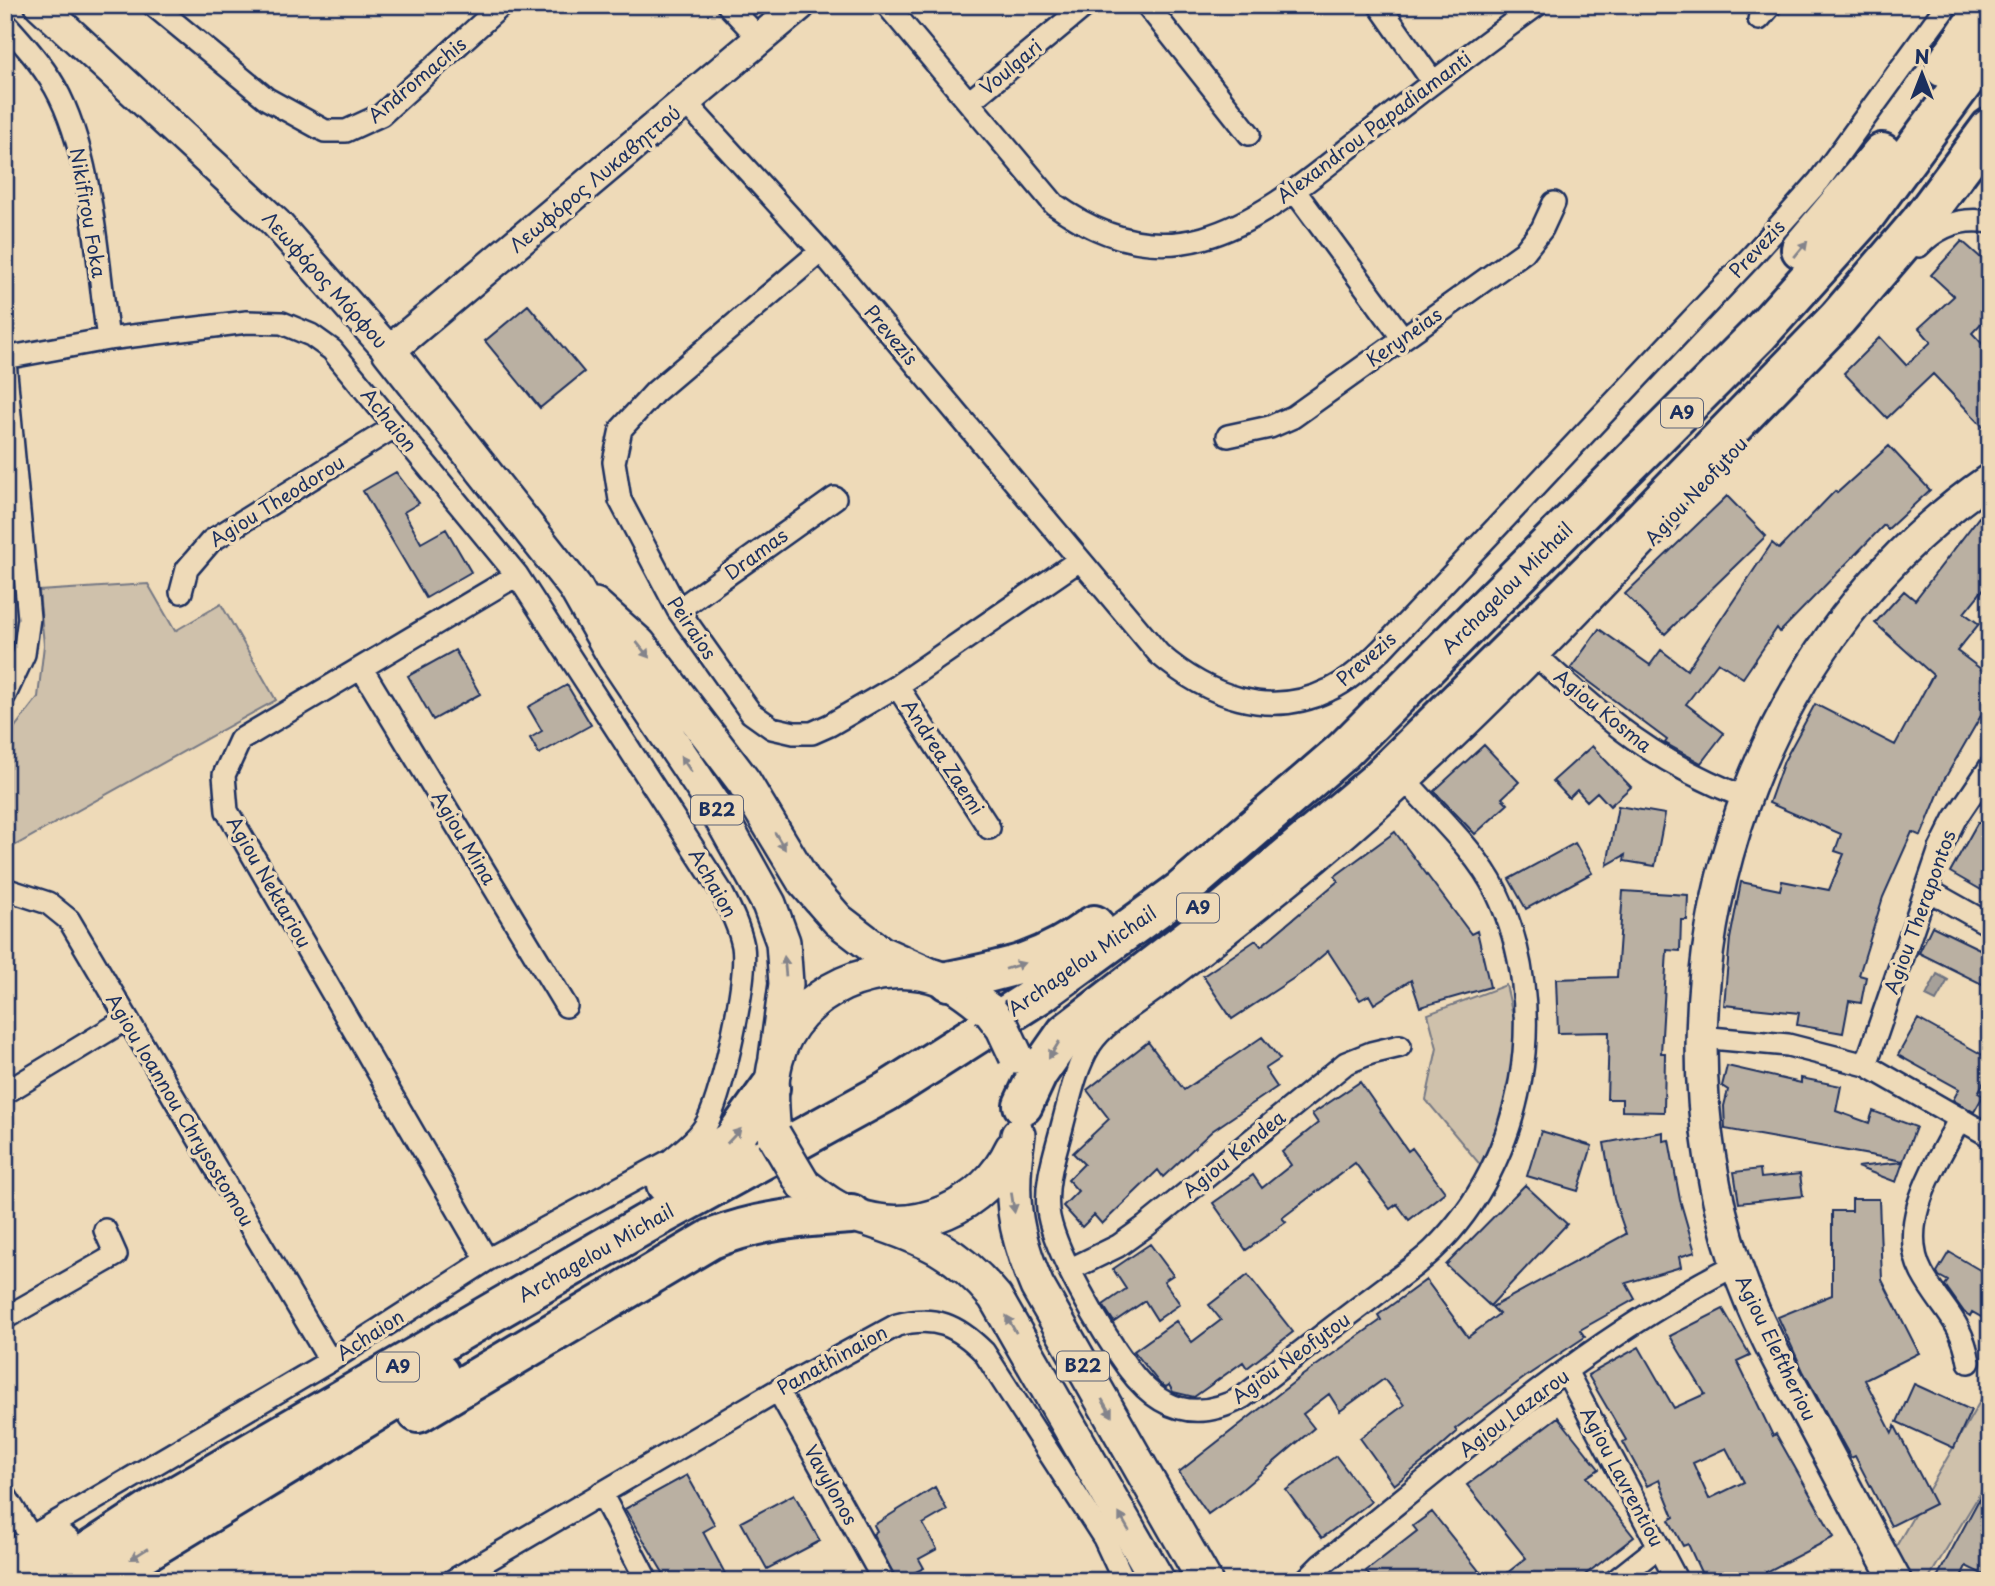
<svg xmlns="http://www.w3.org/2000/svg" width="1995" height="1586" font-family="'Playpen Sans',sans-serif">
<style>
.green{fill:#cfc1ab;stroke:#757884;stroke-width:2}
.water{fill:#a6a099;stroke:#6e7381;stroke-width:2}
.building{fill:#bab0a2;stroke:#1b2f5e;stroke-width:2;fill-rule:evenodd}
.lines{fill:none;stroke-linecap:round;stroke-linejoin:round}
.street-casing{stroke:#1b2f5e;stroke-width:26}
.secondary-casing{stroke:#1b2f5e;stroke-width:35}
.primary-casing{stroke:#1b2f5e;stroke-width:38}
.highway-casing{stroke:#1b2f5e;stroke-width:44}
.street{stroke:#eedab8;stroke-width:21}
.secondary{stroke:#eedab8;stroke-width:30}
.primary{stroke:#eedab8;stroke-width:33}
.highway{stroke:#eedab8;stroke-width:38}
.primary-bridge-casing{stroke:#1b2f5e;stroke-width:38;stroke-linecap:butt}
.primary-bridge{stroke:#eedab8;stroke-width:33}
.oneway{fill:#84848b}
.labels{text-anchor:middle;stroke-width:7;stroke-linejoin:round;paint-order:stroke}
.shield{fill:#eedab8;stroke:#5a6279;stroke-width:2}
.shield-label{font-size:18px;font-weight:bold;fill:#1b2f5e}
.street-label{font-size:19px;fill:#1b2f5e;stroke:#eedab8}
</style>
<rect width="100%" height="100%" fill="#eedab8"/>
<filter id="ink" filterUnits="userSpaceOnUse"><feTurbulence type="fractalNoise" baseFrequency=".0143" numOctaves="2"/><feDisplacementMap in="SourceGraphic" scale="14" xChannelSelector="R" yChannelSelector="G"/><feConvolveMatrix kernelMatrix="1 2 1 2 8 2 1 2 1" color-interpolation-filters="sRGB"/></filter>
<g filter="url(#ink)">
<path class="green" d="M 148,584 L 175,631 L 221,604 L 276,700 L 5,851 L 5,740 L 38,697 L 44,645 L 39,591 Z
M 1506,985 L 1517,1032 L 1511,1108 L 1482,1167 L 1426,1100 L 1437,1048 L 1428,1014 Z
M 1990,1384 L 1990,1477 L 1927,1581 L 1916,1581 L 1894,1550 Z"/>
<path class="water" d="M 1937,974 L 1948,980 L 1936,1001 L 1926,996 Z"/>
<path class="building" d="M 1962,241 L 1990,266 L 1990,314 L 1972,333 L 1990,352 L 1990,434 L 1933,374 L 1887,418 L 1844,373 L 1880,337 L 1906,365 L 1931,342 L 1919,328 L 1954,296 L 1931,275 Z
M 528,305 L 584,372 L 540,408 L 485,341 Z
M 1889,446 L 1930,490 L 1888,529 L 1884,525 L 1780,632 L 1777,628 L 1743,678 L 1718,662 L 1686,704 L 1724,733 L 1701,763 L 1665,743 L 1667,740 L 1571,668 L 1599,629 L 1650,665 L 1661,650 L 1687,670 L 1772,543 L 1779,549 L 1835,491 L 1837,493 Z
M 396,472 L 419,503 L 404,512 L 421,543 L 446,529 L 471,572 L 426,598 L 363,491 Z
M 1727,496 L 1766,536 L 1665,634 L 1625,594 Z
M 1979,517 L 1990,525 L 1990,581 L 1964,613 L 1979,624 L 1957,651 L 1990,676 L 1990,700 L 1944,780 L 1921,836 L 1912,832 L 1883,897 L 1859,975 L 1866,977 L 1861,1003 L 1849,1001 L 1843,1033 L 1797,1025 L 1799,1013 L 1724,1005 L 1730,939 L 1741,882 L 1780,890 L 1782,881 L 1829,890 L 1844,854 L 1835,851 L 1841,834 L 1769,803 L 1784,761 L 1815,704 L 1895,745 L 1933,675 L 1875,623 L 1904,591 L 1915,600 Z
M 455,650 L 480,694 L 433,720 L 408,676 Z
M 567,685 L 591,725 L 539,754 L 530,738 L 542,731 L 528,707 Z
M 1484,745 L 1519,782 L 1502,798 L 1508,804 L 1475,834 L 1434,791 Z
M 1592,746 L 1631,787 L 1610,806 L 1597,792 L 1587,801 L 1577,790 L 1569,798 L 1553,781 Z
M 1618,806 L 1665,814 L 1655,866 L 1624,861 L 1625,855 L 1607,865 Z
M 1978,822 L 1990,829 L 1990,895 L 1950,872 Z
M 1395,832 L 1471,934 L 1477,931 L 1490,987 L 1420,1007 L 1411,980 L 1374,1004 L 1369,995 L 1360,1000 L 1328,951 L 1303,972 L 1232,1019 L 1203,976 L 1256,940 L 1261,946 L 1338,881 L 1335,876 Z
M 1575,843 L 1592,873 L 1526,909 L 1509,879 Z
M 1623,891 L 1688,895 L 1687,920 L 1681,920 L 1680,951 L 1667,950 L 1661,1053 L 1665,1053 L 1664,1112 L 1622,1111 L 1622,1099 L 1607,1099 L 1609,1032 L 1558,1033 L 1556,979 L 1617,977 Z
M 1932,926 L 1990,954 L 1990,988 L 1919,953 Z
M 1918,1019 L 1990,1059 L 1990,1071 L 1978,1093 L 1983,1096 L 1974,1112 L 1953,1100 L 1959,1089 L 1898,1055 Z
M 1262,1037 L 1280,1059 L 1265,1069 L 1277,1087 L 1212,1131 L 1163,1177 L 1158,1170 L 1102,1224 L 1094,1215 L 1082,1227 L 1063,1206 L 1078,1191 L 1068,1180 L 1084,1164 L 1073,1153 L 1109,1119 L 1087,1090 L 1148,1042 L 1184,1090 Z
M 1727,1066 L 1801,1083 L 1801,1078 L 1841,1086 L 1836,1111 L 1869,1123 L 1873,1111 L 1916,1127 L 1903,1161 L 1725,1129 L 1724,1106 L 1728,1090 L 1722,1086 Z
M 1360,1082 L 1408,1151 L 1412,1148 L 1445,1192 L 1409,1220 L 1397,1204 L 1390,1209 L 1355,1163 L 1282,1218 L 1286,1222 L 1246,1250 L 1213,1203 L 1253,1175 L 1262,1188 L 1291,1165 L 1282,1152 L 1318,1123 L 1312,1114 Z
M 1541,1131 L 1592,1146 L 1578,1191 L 1527,1176 Z
M 1663,1132 L 1663,1141 L 1669,1140 L 1680,1200 L 1695,1252 L 1679,1257 L 1681,1267 L 1626,1283 L 1635,1299 L 1580,1330 L 1585,1337 L 1528,1375 L 1455,1429 L 1457,1432 L 1428,1458 L 1394,1485 L 1360,1438 L 1404,1405 L 1384,1379 L 1340,1411 L 1329,1394 L 1303,1414 L 1314,1428 L 1239,1492 L 1208,1514 L 1179,1472 L 1303,1375 L 1381,1320 L 1378,1315 L 1426,1280 L 1468,1337 L 1499,1314 L 1492,1307 L 1626,1234 L 1614,1199 L 1604,1143 Z
M 1903,1162 L 1896,1182 L 1857,1167 Z
M 1760,1169 L 1761,1178 L 1800,1174 L 1803,1196 L 1739,1203 L 1734,1172 Z
M 1525,1185 L 1567,1224 L 1490,1306 L 1446,1265 Z
M 1852,1199 L 1879,1199 L 1882,1280 L 1919,1353 L 1865,1380 L 1892,1433 L 1895,1426 L 1935,1504 L 1891,1526 L 1855,1456 L 1851,1458 L 1803,1371 L 1778,1317 L 1832,1295 L 1832,1211 L 1852,1211 Z
M 1150,1244 L 1173,1275 L 1164,1281 L 1180,1304 L 1157,1320 L 1145,1301 L 1114,1322 L 1103,1305 L 1126,1289 L 1113,1269 Z
M 1949,1252 L 1990,1276 L 1990,1322 L 1972,1312 L 1970,1316 L 1964,1312 L 1945,1285 L 1948,1281 L 1939,1276 L 1937,1272 Z
M 1248,1275 L 1293,1332 L 1247,1368 L 1243,1362 L 1194,1397 L 1173,1392 L 1169,1385 L 1166,1387 L 1160,1384 L 1134,1351 L 1176,1321 L 1192,1342 L 1221,1320 L 1209,1305 Z
M 1723,1309 L 1750,1355 L 1737,1361 L 1773,1436 L 1776,1434 L 1834,1537 L 1749,1581 L 1705,1581 L 1688,1544 L 1683,1546 L 1669,1520 L 1674,1517 L 1659,1480 L 1647,1486 L 1623,1442 L 1626,1440 L 1588,1375 L 1639,1347 L 1674,1408 L 1705,1394 L 1670,1336 ZM 1726,1448 L 1744,1482 L 1709,1499 L 1693,1463 Z
M 1914,1384 L 1971,1410 L 1954,1448 L 1897,1422 Z
M 1558,1417 L 1599,1469 L 1587,1477 L 1634,1537 L 1577,1581 L 1497,1581 L 1526,1558 L 1467,1485 Z
M 1336,1456 L 1371,1502 L 1322,1538 L 1286,1490 Z
M 687,1475 L 715,1525 L 703,1532 L 729,1581 L 668,1581 L 625,1509 Z
M 1990,1479 L 1990,1578 L 1966,1566 L 1959,1581 L 1935,1581 Z
M 935,1487 L 947,1510 L 923,1524 L 937,1549 L 919,1559 L 924,1568 L 897,1581 L 873,1534 L 877,1531 L 874,1525 Z
M 794,1494 L 820,1541 L 767,1569 L 741,1522 Z
M 1432,1512 L 1487,1581 L 1373,1581 L 1366,1571 L 1417,1531 L 1413,1526 Z"/>
<g class="lines">
<g class="street-casing">
<path id="street" d="M 153,5 L 267,99 L 325,131 L 346,131 L 381,115 L 502,5
M 728,5 L 759,38
M 887,5 L 1054,204 C 1098,236 1149,253 1203,238 C 1267,220 1321,169 1372,130 C 1426,87 1481,46 1537,5
M 1147,5 L 1249,134
M 1379,5 L 1433,82
M 1759,19 L 1771,5
M 5,23 C 23,43 41,63 55,87 C 93,155 97,262 108,339
M 969,102 L 1086,5
M 686,103 L 821,251 L 1159,654 C 1206,695 1269,720 1329,690 C 1349,681 1365,665 1381,650 L 1753,255 L 1819,181 L 1947,5
M 1294,190 L 1402,337
M 1919,246 C 1939,225 1962,217 1990,222
M 821,251 L 655,392 L 621,429 L 614,462 L 620,500 L 678,610 L 751,713 L 772,728 L 794,733 L 812,733 L 830,725 L 897,686 L 1078,561
M 5,358 L 108,339 L 247,322 L 282,323 L 311,335 L 332,350 L 517,575 L 721,891 C 730,909 739,926 743,946 C 748,979 723,1089 708,1121 C 700,1137 684,1149 671,1160 L 487,1260 L 330,1361 L 31,1537 L 5,1556
M 5,362 L 29,618 L 24,654 L 5,695
M 1228,436 L 1270,427 L 1293,417 L 1524,252 L 1542,229 L 1554,203
M 181,592 L 187,569 L 211,541 L 394,427
M 678,610 L 835,498
M 1539,658 C 1608,722 1655,762 1744,797
M 362,669 L 566,1006
M 897,686 L 989,828
M 1409,784 C 1438,817 1476,851 1496,891 C 1552,1007 1526,1160 1433,1250 C 1415,1267 1393,1281 1374,1296 C 1330,1329 1287,1363 1243,1397 C 1195,1423 1159,1410 1128,1368 C 1104,1335 1052,1249 1048,1210 C 1045,1180 1056,1151 1063,1123 C 1070,1097 1076,1067 1090,1045 C 1103,1023 1142,1000 1163,984 C 1215,944 1267,903 1318,861 C 1444,756 1556,639 1668,520
M 5,889 L 48,903 L 69,920 L 330,1361
M 1926,889 L 1990,925
M 1700,1037 L 1788,1045 L 1866,1065 L 1990,1136
M 1866,1065 L 1940,849 L 1955,819 L 1990,767
M 5,1093 L 125,1020
M 1960,1118 C 1938,1162 1895,1222 1922,1273 C 1941,1309 1961,1318 1969,1362
M 487,1260 L 227,811 L 224,775 L 240,740 L 517,575
M 1071,1269 L 1118,1246 L 1146,1226 L 1346,1063 L 1371,1053 L 1400,1046
M 5,1318 L 116,1255 L 105,1230
M 1567,1373 L 1677,1581
M 778,1390 L 884,1581
M 601,1493 L 647,1581
M 5,1495 L 31,1537
M 452,1581 L 778,1390 L 897,1325 C 935,1315 957,1325 984,1352 L 1104,1538 L 1124,1581
M 1305,1581 L 1321,1565 C 1453,1460 1585,1340 1736,1265
M 1615,1581 L 1658,1547"/>
</g>
<g class="secondary-casing">
<path id="secondary" d="M 40,5 L 276,223 L 389,351 L 800,5
M 1896,1581 C 1866,1526 1837,1471 1808,1416 C 1781,1367 1754,1318 1736,1264 C 1643,982 1742,650 1990,479"/>
</g>
<g class="primary-casing">
<path id="primary" d="M 389,351 L 575,587 L 614,656 L 714,805 L 769,904 L 783,942 L 786,984 L 776,1058
M 595,605 L 639,644 L 744,782 L 803,880 L 838,920 L 881,953 L 928,974
M 774,1135 C 772,1110 769,1086 776,1060 C 795,990 880,954 945,980 C 961,987 976,1001 990,1011
M 1018,1135 C 1009,1196 1013,1230 1037,1286 L 1205,1581
M 803,1184 C 819,1196 834,1209 854,1215 C 916,1237 984,1207 1012,1148
M 870,1220 C 924,1238 958,1252 995,1297 L 1158,1581"/>
</g>
<g class="highway-casing">
<path id="highway" d="M 1944,68 L 1986,5
M 1801,249 L 1882,153
M 948,981 C 1008,969 1044,962 1094,925
M 1023,1105 L 1038,1073 L 1066,1033 L 1209,923 L 1376,782 L 1643,519 L 1838,318 L 1920,222 L 1990,128
M 666,1184 L 732,1141 L 770,1088
M 418,1413 L 711,1239 C 759,1220 800,1217 851,1214
M 8,1581 L 62,1545
M 44,1581 L 160,1505 L 645,1224 L 886,1092 L 1041,993 L 1182,890 L 1343,751 L 1759,334 L 1865,216 L 1990,46
M 97,1581 L 439,1373"/>
</g>
<use href="#street" class="street"/>
<use href="#secondary" class="secondary"/>
<use href="#primary" class="primary"/>
<use href="#highway" class="highway"/>
<g class="primary-bridge-casing">
<path id="primary-bridge" d="M 990,1011 L 1003,1028 L 1016,1056
M 774,1135 L 803,1184"/>
</g>
<use href="#primary-bridge" class="primary-bridge"/>
</g>
<defs><path id="oneway-solid" d="M-6-.8H1V-3.2L6.5 0L1 3.2V.8H-6Z" transform="scale(1.75)"/></defs>
<g class="oneway">
<use href="#oneway-solid" transform="translate(1801 249) rotate(-50)"/>
<use href="#oneway-solid" transform="translate(643 650) rotate(51)"/>
<use href="#oneway-solid" transform="translate(686 764) rotate(-124)"/>
<use href="#oneway-solid" transform="translate(780 841) rotate(59)"/>
<use href="#oneway-solid" transform="translate(785 966) rotate(-95)"/>
<use href="#oneway-solid" transform="translate(1015 966) rotate(-18)"/>
<use href="#oneway-solid" transform="translate(1054 1050) rotate(122)"/>
<use href="#oneway-solid" transform="translate(734 1136) rotate(-47)"/>
<use href="#oneway-solid" transform="translate(1013 1203) rotate(81)"/>
<use href="#oneway-solid" transform="translate(1011 1324) rotate(-120)"/>
<use href="#oneway-solid" transform="translate(1107 1408) rotate(60)"/>
<use href="#oneway-solid" transform="translate(1124 1522) rotate(-120)"/>
<use href="#oneway-solid" transform="translate(139 1554) rotate(148)"/>
</g>
</g>
<g class="labels">
<g class="shield">
<rect x="1661" y="398.5" width="42" height="29" rx="5"/>
<rect x="691" y="795.5" width="52" height="29" rx="5"/>
<rect x="1177" y="893.5" width="42" height="29" rx="5"/>
<rect x="1057" y="1351.5" width="52" height="29" rx="5"/>
<rect x="377" y="1352.5" width="42" height="29" rx="5"/>
</g>
<g class="shield-label">
<text x="1682" y="419">A9</text>
<text x="717" y="816">B22</text>
<text x="1198" y="914">A9</text>
<text x="1083" y="1372">B22</text>
<text x="398" y="1373">A9</text>
</g>
<g class="street-label">
<text transform="translate(1011 67) rotate(-40)" y="7">Voulgari</text>
<text transform="translate(417 80) rotate(-40)" y="7">Andromachis</text>
<text transform="translate(1374 127) rotate(-37)" y="7">Alexandrou Papadiamanti</text>
<text transform="translate(595 179) rotate(-40)" y="7">Λεωφόρος Λυκαβηττού</text>
<text transform="translate(88 213) rotate(80)" y="7">Nikifirou Foka</text>
<text transform="translate(1757 249) rotate(-47)" y="7">Prevezis</text>
<text transform="translate(325 280) rotate(48)" y="7">Λεωφόρος Μόρφου</text>
<text transform="translate(891 335) rotate(50)" y="7">Prevezis</text>
<text transform="translate(1404 337) rotate(-35)" y="7">Keryneias</text>
<text transform="translate(389 420) rotate(51)" y="7">Achaion</text>
<text transform="translate(1696 491) rotate(-47)" y="7">Agiou Neofytou</text>
<text transform="translate(277 501) rotate(-32)" y="7">Agiou Theodorou</text>
<text transform="translate(756 554) rotate(-36)" y="7">Dramas</text>
<text transform="translate(1507 588) rotate(-45)" y="7">Archagelou Michail</text>
<text transform="translate(692 628) rotate(56)" y="7">Peiraios</text>
<text transform="translate(1366 659) rotate(-41)" y="7">Prevezis</text>
<text transform="translate(1603 711) rotate(39)" y="7">Agiou Kosma</text>
<text transform="translate(943 757) rotate(57)" y="7">Andrea Zaemi</text>
<text transform="translate(464 838) rotate(59)" y="7">Agiou Mina</text>
<text transform="translate(269 882) rotate(60)" y="7">Agiou Nektariou</text>
<text transform="translate(713 883) rotate(60)" y="7">Achaion</text>
<text transform="translate(1920 912) rotate(-70)" y="7">Agiou Therapontos</text>
<text transform="translate(1082 961) rotate(-35)" y="7">Archagelou Michail</text>
<text transform="translate(180 1110) rotate(59)" y="7">Agiou Ioannou Chrysostomou</text>
<text transform="translate(1234 1154) rotate(-39)" y="7">Agiou Kendea</text>
<text transform="translate(596 1253) rotate(-30)" y="7">Archagelou Michail</text>
<text transform="translate(370 1335) rotate(-33)" y="7">Achaion</text>
<text transform="translate(1776 1348) rotate(64)" y="7">Agiou Eleftheriou</text>
<text transform="translate(1291 1358) rotate(-36)" y="7">Agiou Neofytou</text>
<text transform="translate(832 1360) rotate(-29)" y="7">Panathinaion</text>
<text transform="translate(1514 1413) rotate(-37)" y="7">Agiou Lazarou</text>
<text transform="translate(1622 1477) rotate(62)" y="7">Agiou Lavrentiou</text>
<text transform="translate(831 1485) rotate(61)" y="7">Vavylonos</text>
</g>
</g>
<rect width="1995" height="1586" fill="none" stroke="#eedab8" stroke-width="28"/>
<rect x="14" y="14" width="1967" height="1558" fill="none" stroke="#1b2f5e" stroke-width="2.5" filter="url(#ink)"/>
<g transform="translate(1922 74)" stroke="#eedab8" stroke-width="5" paint-order="stroke">
<path d="M0-5L12 26L0 18L-12 26Z" fill="#1b2f5e"/>
<text y="-10" font-size="19" font-weight="bold" text-anchor="middle" fill="#1b2f5e">N</text>
</g>
</svg>
